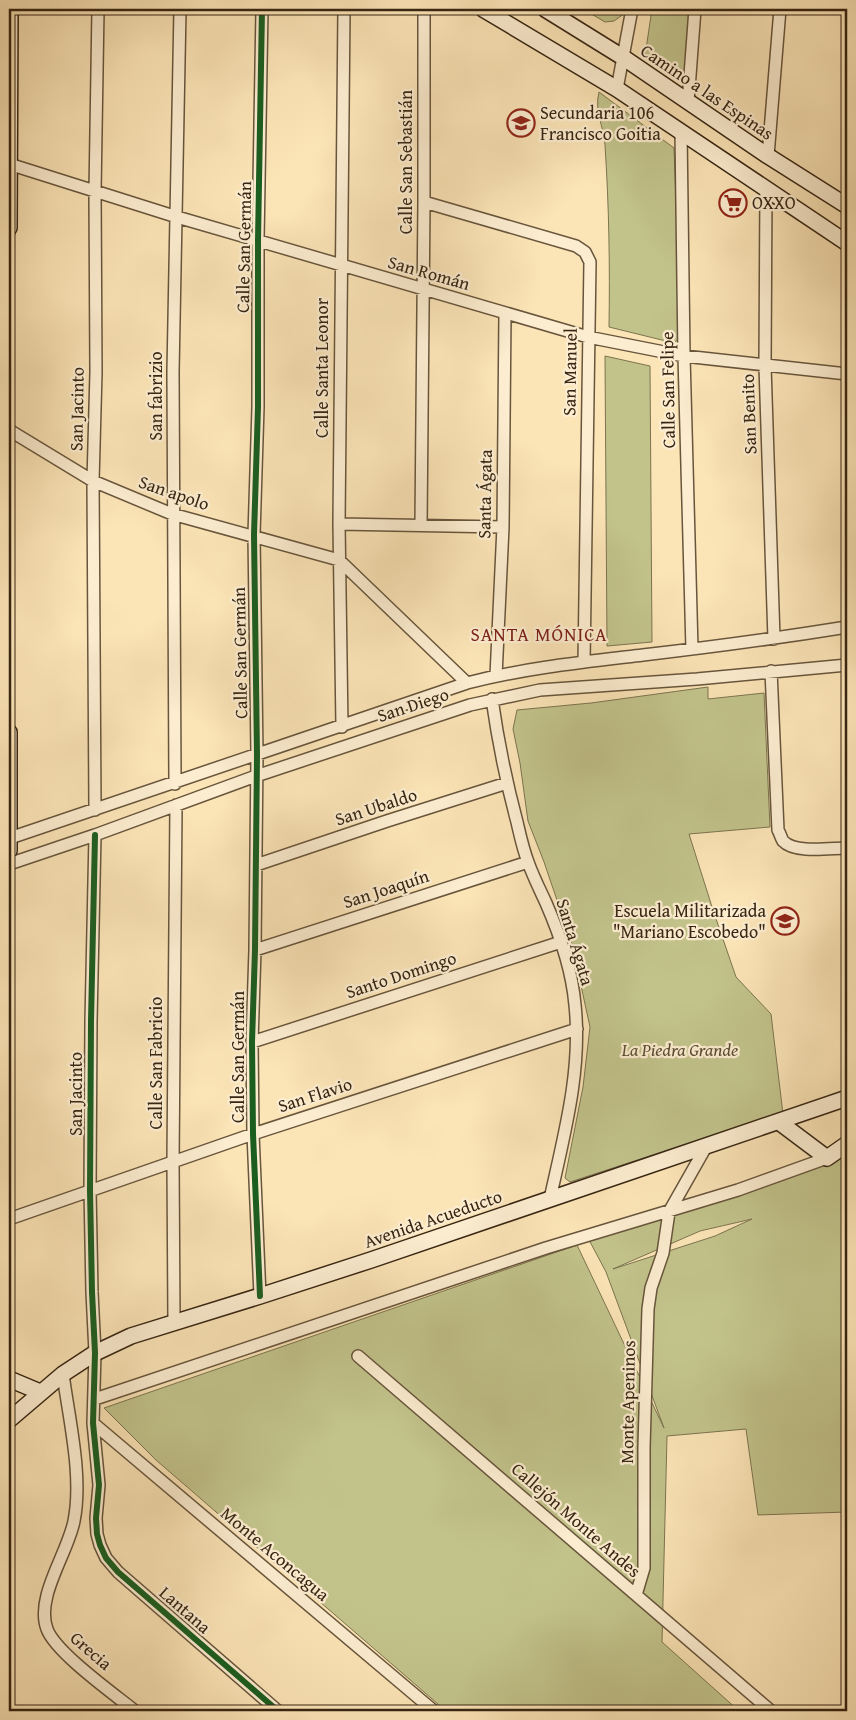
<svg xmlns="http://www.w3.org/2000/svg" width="856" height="1720" font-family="'Gentium Book Plus',serif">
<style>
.green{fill:#c2c38b;stroke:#7c744f;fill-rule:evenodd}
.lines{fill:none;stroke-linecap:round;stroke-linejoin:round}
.street-casing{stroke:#68553c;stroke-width:14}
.secondary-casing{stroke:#372513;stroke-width:18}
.street{stroke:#fcedd0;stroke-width:11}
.secondary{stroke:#fcedd0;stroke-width:15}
.cycleway-casing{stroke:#fcedd0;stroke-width:9}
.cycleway{stroke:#1b5e20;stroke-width:6}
.labels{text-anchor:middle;stroke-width:4.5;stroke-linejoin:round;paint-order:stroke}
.street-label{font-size:18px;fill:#372513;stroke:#fcedd0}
.poi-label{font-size:18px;fill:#372513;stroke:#fcedd0;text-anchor:start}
.park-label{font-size:18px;font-style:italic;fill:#5a4c31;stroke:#fcedd0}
.neighbourhood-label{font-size:19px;letter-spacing:1px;fill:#7a1f14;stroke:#fcedd0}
</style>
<rect width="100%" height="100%" fill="#fbe4b6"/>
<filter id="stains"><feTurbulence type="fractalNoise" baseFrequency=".004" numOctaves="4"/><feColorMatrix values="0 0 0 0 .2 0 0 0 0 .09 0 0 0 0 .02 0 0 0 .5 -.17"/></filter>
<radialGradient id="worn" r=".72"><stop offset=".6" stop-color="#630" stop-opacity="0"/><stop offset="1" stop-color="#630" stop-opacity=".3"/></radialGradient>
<path class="green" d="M 583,9 L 628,9 L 628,11 L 614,21 L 605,22 Z
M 652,9 L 691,9 L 686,79 L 645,56 Z
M 599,92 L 674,148 L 681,337 L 674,343 L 609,327 C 610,266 609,206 605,145 C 604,127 594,111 599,92 Z
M 605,356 L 650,366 L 652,642 L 607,646 Z
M 708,687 L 708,699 L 764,693 L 770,827 L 689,834 L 713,910 L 736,977 L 771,1014 L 783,1114 L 680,1146 L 570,1182 L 565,1178 L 583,1087 L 590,1027 L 572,944 L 544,862 L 528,821 L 520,763 L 513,729 L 517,710 L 591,703 Z
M 847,1153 L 847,1512 L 758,1515 L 746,1429 L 667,1436 L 662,1642 L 739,1711 L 446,1711 L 156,1460 L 104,1408 L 577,1245 L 664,1428 L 606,1272 L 588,1238 ZM 752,1219 L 715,1236 L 613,1269 L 700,1231 Z"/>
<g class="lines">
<g class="street-casing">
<path id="street" d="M 617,89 L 632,9
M 688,102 L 695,9
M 681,131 L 684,356 L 692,649
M 768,156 L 780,9
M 9,164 L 177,217 L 588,337 L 684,356 L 847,374
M 766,188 L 765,366 L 774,639
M 424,202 L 576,246 L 585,252 L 590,262 L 584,662
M 9,430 L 93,481 L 172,514 L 339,560 L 467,683
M 339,524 L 503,527
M 421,525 L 424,202 L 424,9
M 771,671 L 778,830 C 780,833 781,838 783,841 C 795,854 831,848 847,848
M 496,676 L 503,527 L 505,313
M 492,699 C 498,741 506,781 517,822 C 520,835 523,849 528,862 C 533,876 540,890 546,903 C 560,935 572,970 575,1005 C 582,1070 564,1135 550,1199
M 342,727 L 339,524 L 344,9
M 175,784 L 173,372 L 180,9
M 95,810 L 93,481 L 96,372 L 95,192 L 98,9
M 95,835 L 91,1021 L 90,1190 L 92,1292 L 95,1353 L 93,1423 L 99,1485 L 96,1518 L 97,1534 L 100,1545 L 106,1558 L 118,1572 L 278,1711
M 10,838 L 467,683 C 525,668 584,662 643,655 C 712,647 779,638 847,627
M 9,864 L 95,835 L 256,776 L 470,705 L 540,690 L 697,679 L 847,665
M 256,865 L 387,821 L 507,783
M 255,950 L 528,862
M 252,1042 L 561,942
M 9,1219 L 253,1134 L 577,1029
M 260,1296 L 253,1134 L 252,1042 L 255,950 L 257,755 L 254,535 L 258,407 L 258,240 L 262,9
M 174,1321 L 173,1162 L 176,805
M 358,1356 L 771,1711
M 63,1374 C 69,1420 83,1476 74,1521 C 68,1553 35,1597 47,1629 C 55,1652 114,1694 135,1711
M 95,1399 L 546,1248 L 738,1190 L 827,1158
M 93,1423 L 434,1711
M 636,1595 L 644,1568 L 644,1447 L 648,1309 L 651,1288 L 663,1253 L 669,1212 L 707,1145"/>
</g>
<g class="secondary-casing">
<path id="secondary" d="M 483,9 L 617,89 L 847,243
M 545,9 L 624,58 L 768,156 L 847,206
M 9,228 L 10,9
M 9,732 L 9,851
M 779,1122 L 827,1158 L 847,1144
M 9,1379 L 40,1392
M 9,1420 L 63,1374 L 95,1353 L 131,1336 L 260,1296 L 371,1260 L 847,1098"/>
</g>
<use href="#street" class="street"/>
<use href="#secondary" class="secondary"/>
<g class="cycleway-casing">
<path id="cycleway" d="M 95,835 L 91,1021 L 90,1190 L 92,1292 L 95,1353 L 93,1423 L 99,1485 L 96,1518 L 97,1534 L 100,1545 L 106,1558 L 118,1572 L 278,1711
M 260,1296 L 253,1134 L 252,1042 L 255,950 L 257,755 L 254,535 L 258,407 L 258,240 L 262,9"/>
</g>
<use href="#cycleway" class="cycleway"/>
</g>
<defs>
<g id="school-ring" transform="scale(1.4375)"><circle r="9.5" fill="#fcedd0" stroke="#8f2418" stroke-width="1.5"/><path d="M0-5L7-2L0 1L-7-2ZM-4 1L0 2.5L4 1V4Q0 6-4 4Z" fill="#8f2418"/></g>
<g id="supermarket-ring" transform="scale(1.4375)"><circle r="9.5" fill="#fcedd0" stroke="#8f2418" stroke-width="1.5"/><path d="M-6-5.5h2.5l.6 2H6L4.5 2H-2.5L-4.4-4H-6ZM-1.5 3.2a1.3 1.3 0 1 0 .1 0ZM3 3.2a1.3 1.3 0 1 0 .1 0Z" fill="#8f2418"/></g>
</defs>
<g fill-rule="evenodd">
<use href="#school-ring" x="521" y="123"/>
<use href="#supermarket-ring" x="733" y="203"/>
<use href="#school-ring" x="785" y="921"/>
</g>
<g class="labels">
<g class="street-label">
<text transform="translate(707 92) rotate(34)" y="6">Camino a las Espinas</text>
<text transform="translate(406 162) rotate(-90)" y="6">Calle San Sebastián</text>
<text transform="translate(244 247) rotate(-89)" y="6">Calle San Germán</text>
<text transform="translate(429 273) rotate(16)" y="6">San Román</text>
<text transform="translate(322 368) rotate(-90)" y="6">Calle Santa Leonor</text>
<text transform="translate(570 372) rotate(-89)" y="6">San Manuel</text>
<text transform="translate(668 390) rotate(-91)" y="6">Calle San Felipe</text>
<text transform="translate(156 396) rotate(-90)" y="6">San fabrizio</text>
<text transform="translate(77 409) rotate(-89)" y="6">San Jacinto</text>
<text transform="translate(749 414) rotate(-92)" y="6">San Benito</text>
<text transform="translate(174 493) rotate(19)" y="6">San apolo</text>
<text transform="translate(485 494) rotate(-89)" y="6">Santa Ágata</text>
<text transform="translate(240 653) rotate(-91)" y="6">Calle San Germán</text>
<text transform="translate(413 705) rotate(-18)" y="6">San Diego</text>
<text transform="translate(376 807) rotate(-18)" y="6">San Ubaldo</text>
<text transform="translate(386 889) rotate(-18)" y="6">San Joaquín</text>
<text transform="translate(575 942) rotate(73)" y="6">Santa Ágata</text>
<text transform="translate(401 975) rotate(-18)" y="6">Santo Domingo</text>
<text transform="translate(238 1057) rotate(-90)" y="6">Calle San Germán</text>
<text transform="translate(156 1063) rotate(-90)" y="6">Calle San Fabricio</text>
<text transform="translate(76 1094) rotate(-90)" y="6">San Jacinto</text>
<text transform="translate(315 1095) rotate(-18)" y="6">San Flavio</text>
<text transform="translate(433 1219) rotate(-19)" y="6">Avenida Acueducto</text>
<text transform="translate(628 1402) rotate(-89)" y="6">Monte Apeninos</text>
<text transform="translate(576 1520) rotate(41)" y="6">Callejón Monte Andes</text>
<text transform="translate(275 1554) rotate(40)" y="6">Monte Aconcagua</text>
<text transform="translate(185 1610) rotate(41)" y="6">Lantana</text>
<text transform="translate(91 1651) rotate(41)" y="6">Grecia</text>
</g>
<g class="poi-label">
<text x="540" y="119">Secundaria 106<tspan x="540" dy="21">Francisco Goitia</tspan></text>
<text x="752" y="209">OXXO</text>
<text x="766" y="917" text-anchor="end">Escuela Militarizada<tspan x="766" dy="21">"Mariano Escobedo"</tspan></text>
</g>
<g class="park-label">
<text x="680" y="1056">La Piedra Grande</text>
</g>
<g class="neighbourhood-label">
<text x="539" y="641">SANTA MÓNICA</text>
</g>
</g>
<rect width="856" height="1720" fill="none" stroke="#fbe4b6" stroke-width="30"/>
<rect x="10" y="10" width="836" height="1700" fill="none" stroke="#372513" stroke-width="2.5"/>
<rect x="15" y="15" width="826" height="1690" fill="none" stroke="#372513"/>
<rect width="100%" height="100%" filter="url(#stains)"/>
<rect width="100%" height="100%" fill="url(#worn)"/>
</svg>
